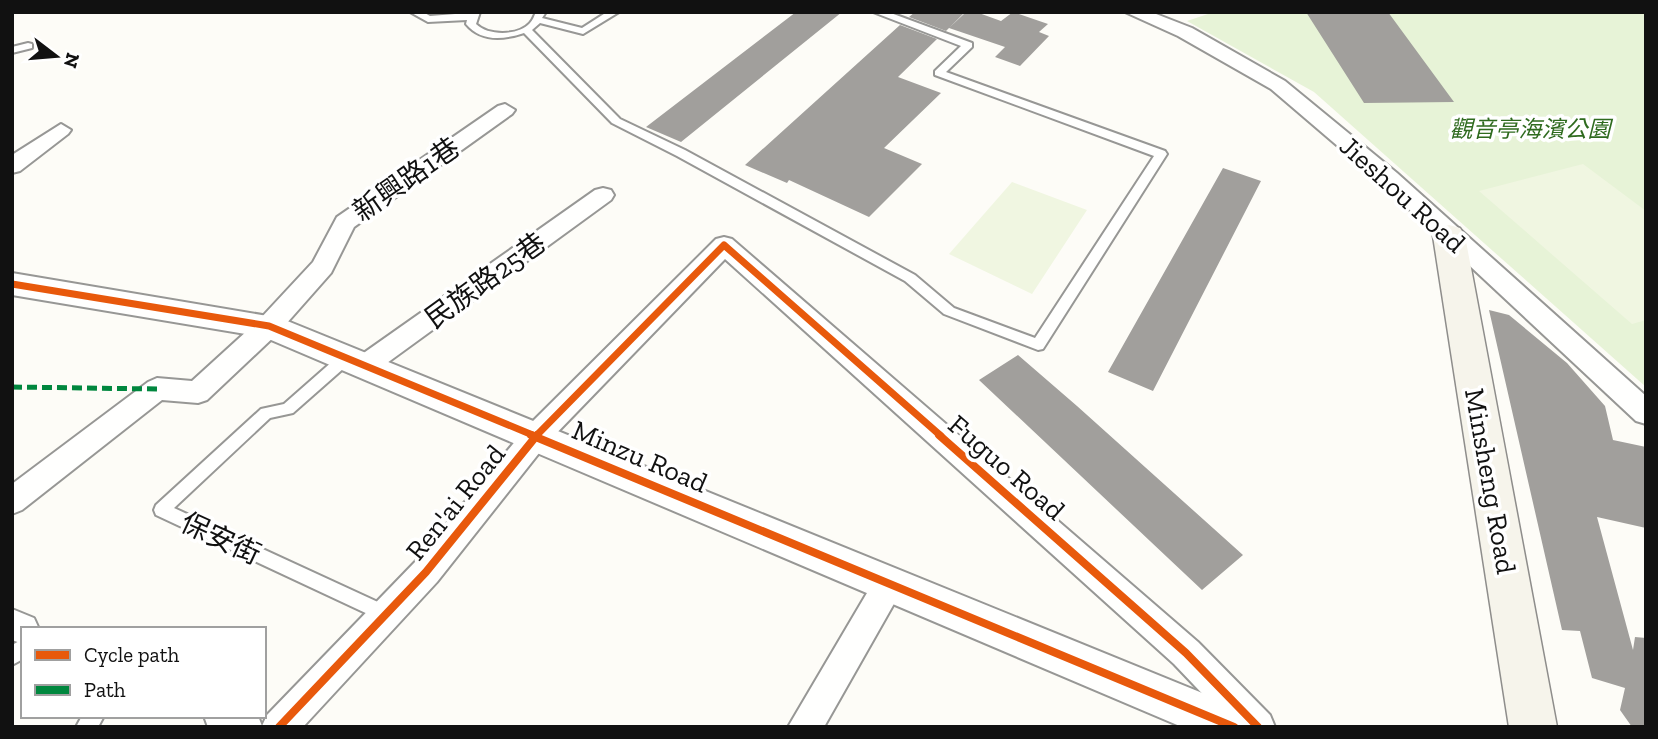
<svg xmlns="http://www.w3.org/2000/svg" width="1658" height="739" font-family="'Zilla Slab','Noto Sans TC',serif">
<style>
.green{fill:#e7f3d7}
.pitch{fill:#f0f6e1}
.building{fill:#a19f9c}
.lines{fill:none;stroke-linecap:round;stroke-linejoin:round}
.service-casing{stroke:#979795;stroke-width:4}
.minor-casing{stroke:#979795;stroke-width:4}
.tertiary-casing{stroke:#979795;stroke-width:4}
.secondary-casing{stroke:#8e8d8b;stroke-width:3}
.service{fill:#fffffe;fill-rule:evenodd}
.minor{fill:#fffffe;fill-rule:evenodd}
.tertiary{fill:#fffffe;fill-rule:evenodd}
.secondary{fill:#f6f4eb;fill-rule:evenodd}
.quiet{stroke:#00873e;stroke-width:5;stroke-dasharray:10 5;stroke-linecap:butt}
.cycleway-far1-casing{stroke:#fff;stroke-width:11}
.cycleway-casing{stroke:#fff;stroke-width:12}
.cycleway-far1{stroke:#e8590c;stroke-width:7}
.cycleway{stroke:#e8590c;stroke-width:8}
.labels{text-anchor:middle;stroke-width:7;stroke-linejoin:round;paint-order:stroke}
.far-park-label{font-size:23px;font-style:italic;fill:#2f6b1f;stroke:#fff}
.street-label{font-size:28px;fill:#111;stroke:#fff}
</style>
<rect width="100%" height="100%" fill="#fdfcf7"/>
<path class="green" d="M 1214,12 L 1646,12 L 1646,387 L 1314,92 L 1187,21 Z"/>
<path class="pitch" d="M 1583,164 L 1646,211 L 1646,320 L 1632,324 L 1479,191 Z
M 1012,182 L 1087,210 L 1032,294 L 949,254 Z"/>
<path class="building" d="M 796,12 L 842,12 L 681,142 L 646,127 Z
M 915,12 L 965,12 L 946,31 L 909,17 Z
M 966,12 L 976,12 L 1001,21 L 1013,12 L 1048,24 L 1039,32 L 1049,36 L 1020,66 L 995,57 L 1005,47 L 949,28 Z
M 1306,12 L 1388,12 L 1454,102 L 1364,103 Z
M 900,25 L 937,39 L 898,77 L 941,93 L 884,148 L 922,164 L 869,217 L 789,180 L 787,183 L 745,165 Z
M 1223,168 L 1261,181 L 1153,391 L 1108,372 Z
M 1489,310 L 1509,315 L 1567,363 L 1605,406 L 1613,440 L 1646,447 L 1646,528 L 1597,517 L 1633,650 L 1635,637 L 1646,638 L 1646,727 L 1632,727 L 1620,710 L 1625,688 L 1592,678 L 1580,631 L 1562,630 Z
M 1018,355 L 1077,406 L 1243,555 L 1202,590 L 979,380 Z"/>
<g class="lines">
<g class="service-casing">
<path id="service" d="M 410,12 L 423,12 L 430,16 L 480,12 L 476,24 C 488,36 518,36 530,23 C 533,20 534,16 536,12 L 546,12 L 542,18 L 582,28 L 607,12 L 619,12 L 583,34 L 540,23 L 532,30 L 620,119 L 685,150 L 915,275 L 954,308 L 1035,338 L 1154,156 L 935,75 L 935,71 L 961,46 L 873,12 L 888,12 L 972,43 L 972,47 L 946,72 L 1165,151 L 1167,154 L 1043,349 L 1038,350 L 944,314 L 905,281 L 677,156 L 612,123 L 524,33 C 503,40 481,42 466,24 L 467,20 L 428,22 Z
M 28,43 L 32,44 L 32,48 L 12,53 L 12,47 Z
M 347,352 L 352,353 L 354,357 L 352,361 L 293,413 L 270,418 L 174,508 L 393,609 L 396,615 L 393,621 L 387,623 L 156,515 L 154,510 L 156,505 L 261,409 L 284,404 L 342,353 Z
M 23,639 L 23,659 L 12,665 L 12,645 Z
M 82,716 L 104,716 L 98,727 L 76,727 Z"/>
</g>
<g class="minor-casing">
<path id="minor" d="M 1125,12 L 1151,12 L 1192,28 L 1285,81 L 1397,173 L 1646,396 L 1646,424 L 1636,421 L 1381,183 L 1271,89 L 1178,36 Z
M 505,104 L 515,110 L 512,114 L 354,227 L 331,273 L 278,333 L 207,400 L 198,403 L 162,400 L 22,510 L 12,514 L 12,484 L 148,382 L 157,378 L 192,381 L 260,319 L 313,262 L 337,217 L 498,106 Z
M 61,124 L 71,130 L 68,134 L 20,171 L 12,173 L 12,155 Z
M 603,188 L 611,190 L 614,195 L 611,200 L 376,371 L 367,374 L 358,371 L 354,364 L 358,357 L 595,190 Z
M 724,237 L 732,239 L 1198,642 L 1270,715 L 1275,727 L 1234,727 L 1174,664 L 725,259 L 547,443 L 437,582 L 303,727 L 208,727 L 204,716 L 258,716 L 262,726 L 267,715 L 415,562 L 527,427 L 716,239 Z
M 888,572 L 899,576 L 904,586 L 824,727 L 788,727 L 877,576 Z
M 12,609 L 34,618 L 39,629 L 23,629 L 23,644 L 12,640 Z"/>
</g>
<g class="tertiary-casing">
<path id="tertiary" d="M 12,273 L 280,318 L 1249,712 L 1256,727 L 1182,727 L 264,337 L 12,295 Z"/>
</g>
<g class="secondary-casing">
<path id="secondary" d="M 1449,225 L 1460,228 L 1465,236 L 1557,727 L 1509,727 L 1433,236 L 1438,228 Z"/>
</g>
<use href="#service" class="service"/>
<use href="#minor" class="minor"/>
<use href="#tertiary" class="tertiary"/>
<use href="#secondary" class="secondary"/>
<path class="quiet" d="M 12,387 L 157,389"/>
<g class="cycleway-far1-casing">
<path id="cycleway-far1" d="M 12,284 L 269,326 L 535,436
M 536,436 L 724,245 L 941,436"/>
</g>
<g class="cycleway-casing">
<path id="cycleway" d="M 531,435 L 1234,727
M 939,435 L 1186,653 L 1258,727
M 279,727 L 426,572 L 537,435"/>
</g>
<use href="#cycleway-far1" class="cycleway-far1"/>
<use href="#cycleway" class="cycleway"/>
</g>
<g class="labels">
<g class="far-park-label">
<text x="1530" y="137">觀音亭海濱公園</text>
</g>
<g class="street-label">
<text transform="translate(406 179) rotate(-35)" y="10">新興路1巷</text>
<text transform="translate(1403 194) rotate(42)" y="10">Jieshou Road</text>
<text transform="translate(485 280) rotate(-36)" y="10">民族路25巷</text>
<text transform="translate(640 456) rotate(23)" y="10">Minzu Road</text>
<text transform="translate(1007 467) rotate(41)" y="10">Fuguo Road</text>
<text transform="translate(1491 481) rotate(80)" y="10">Minsheng Road</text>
<text transform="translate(455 502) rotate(-51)" y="10">Ren'ai Road</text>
<text transform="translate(221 538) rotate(25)" y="10">保安街</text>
</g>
</g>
<rect width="1658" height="739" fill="none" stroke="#111111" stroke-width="28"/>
<rect x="21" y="627" width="245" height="91" fill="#ffffff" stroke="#a0a0a0" stroke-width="2"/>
<rect x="35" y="650" width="35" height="10" fill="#e8590c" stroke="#a0a0a0" stroke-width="2"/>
<text x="84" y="662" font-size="21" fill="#111111">Cycle path</text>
<rect x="35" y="685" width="35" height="10" fill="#00873e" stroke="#a0a0a0" stroke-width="2"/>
<text x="84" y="697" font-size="21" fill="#111111">Path</text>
<g transform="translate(56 56) rotate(106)" stroke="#ffffff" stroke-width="5" paint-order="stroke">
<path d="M0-5L12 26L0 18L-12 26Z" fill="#111111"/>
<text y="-10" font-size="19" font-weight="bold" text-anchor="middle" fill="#111111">N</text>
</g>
</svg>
